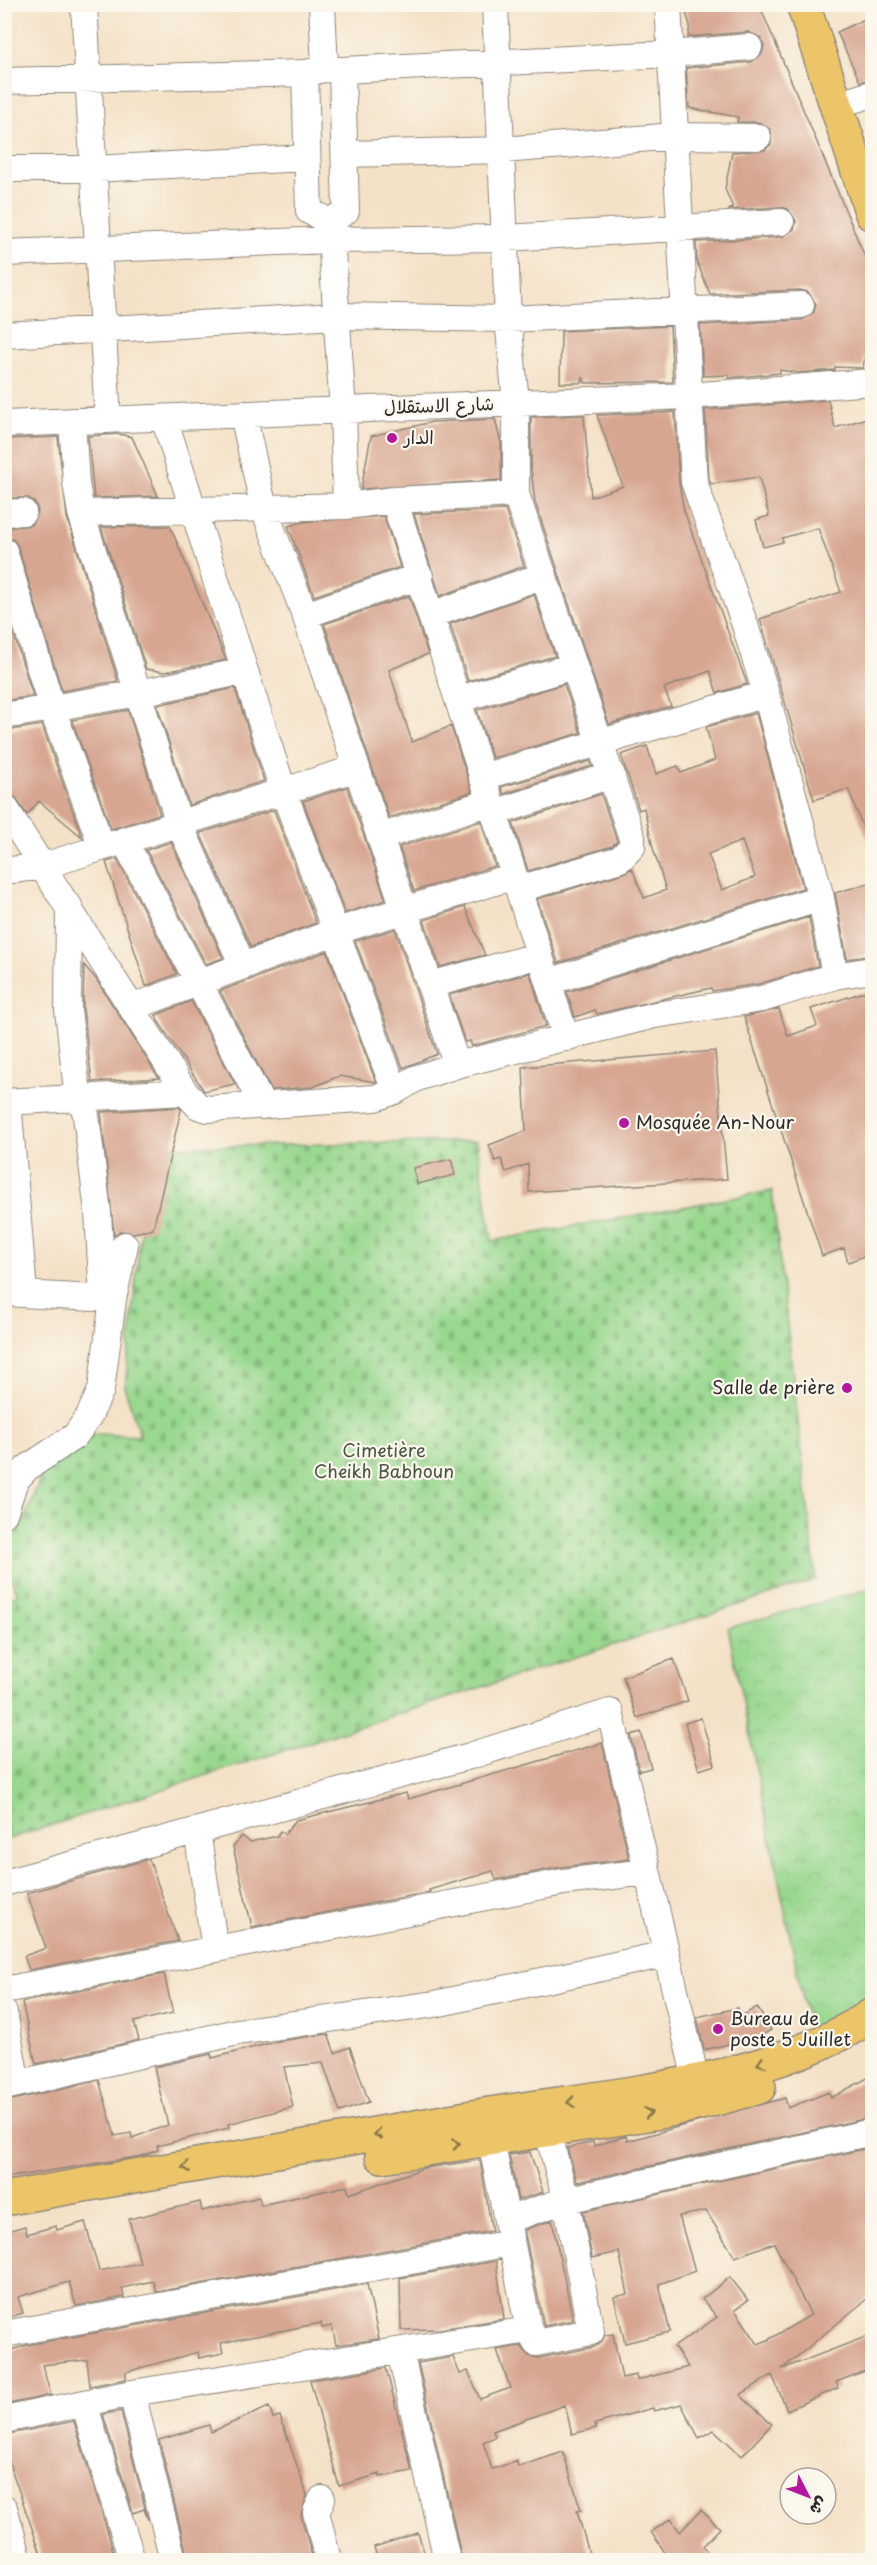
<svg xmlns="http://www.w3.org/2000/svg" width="877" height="2565" font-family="'Playpen Sans','Playpen Sans Arabic',sans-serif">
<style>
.cemetery{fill:url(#cemetery-stones);stroke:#62825d;stroke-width:1.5}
.park{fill:url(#park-crowns);stroke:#62825d;stroke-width:1.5}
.building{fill:#d7a691;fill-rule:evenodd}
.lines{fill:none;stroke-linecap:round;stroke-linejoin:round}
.minor-casing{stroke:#90867a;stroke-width:28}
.major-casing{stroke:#90867a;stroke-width:36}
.minor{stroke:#fff;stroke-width:26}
.major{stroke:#edc569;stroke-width:33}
.oneway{stroke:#8c784a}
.poi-dot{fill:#b5179e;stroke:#fbf7ec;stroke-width:2}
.labels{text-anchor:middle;stroke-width:4.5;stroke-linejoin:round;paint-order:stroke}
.street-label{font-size:18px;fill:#2b2b2b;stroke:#fbf7ec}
.poi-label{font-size:18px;fill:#2b2b2b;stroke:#fbf7ec;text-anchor:start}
.park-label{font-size:18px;fill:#465644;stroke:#fbf7ec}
</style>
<defs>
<pattern id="cemetery-stones" width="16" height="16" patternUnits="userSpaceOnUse" patternTransform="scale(1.5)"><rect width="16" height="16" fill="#99d88f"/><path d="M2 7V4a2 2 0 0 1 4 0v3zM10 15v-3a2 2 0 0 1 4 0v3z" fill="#84ba7c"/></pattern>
<pattern id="park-crowns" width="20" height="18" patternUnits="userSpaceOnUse" patternTransform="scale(1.5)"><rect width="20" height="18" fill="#99d88f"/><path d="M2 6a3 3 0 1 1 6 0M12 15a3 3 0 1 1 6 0" fill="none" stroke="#84ba7c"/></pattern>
</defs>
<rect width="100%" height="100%" fill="#fbf7ec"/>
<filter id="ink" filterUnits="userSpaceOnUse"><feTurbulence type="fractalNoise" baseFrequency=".0167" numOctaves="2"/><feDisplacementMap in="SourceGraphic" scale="12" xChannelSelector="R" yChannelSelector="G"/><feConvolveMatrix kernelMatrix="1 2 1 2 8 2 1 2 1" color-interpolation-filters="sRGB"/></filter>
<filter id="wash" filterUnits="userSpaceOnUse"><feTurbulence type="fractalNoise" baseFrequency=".008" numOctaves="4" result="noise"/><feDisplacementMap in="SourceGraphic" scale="24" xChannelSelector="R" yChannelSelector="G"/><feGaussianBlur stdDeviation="1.35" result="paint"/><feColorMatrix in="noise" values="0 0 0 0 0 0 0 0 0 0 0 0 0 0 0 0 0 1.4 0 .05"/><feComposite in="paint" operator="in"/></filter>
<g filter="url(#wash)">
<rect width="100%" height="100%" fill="#f4e2c8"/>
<path class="cemetery" d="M 477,1141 L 492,1241 L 772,1191 L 816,1580 L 5,1840 L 4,1598 L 18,1595 L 5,1563 L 5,1535 L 24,1521 L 47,1459 L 95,1434 L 140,1436 L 125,1389 L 140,1237 L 168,1147 Z"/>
<path class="park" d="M 872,1588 L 872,2004 L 811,2040 L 728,1628 Z"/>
<g id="blocks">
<path class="building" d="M 683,4 L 759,4 L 873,276 L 873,310 L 863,368 L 835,367 L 835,370 L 798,373 L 780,370 L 780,373 L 729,378 L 729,375 L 703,376 L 700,325 L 802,320 L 814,312 L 816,304 L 808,292 L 800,290 L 710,294 L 697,262 L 696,242 L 782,237 L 794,229 L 796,221 L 788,209 L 781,207 L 728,210 L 733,208 L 725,189 L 732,152 L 765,150 L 771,144 L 771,130 L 759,122 L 737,122 L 738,117 L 689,108 L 686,68 L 751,62 L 762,54 L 764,45 L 761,38 L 748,32 L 688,37 L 690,25 Z
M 873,15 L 873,79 L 860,82 L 837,32 Z
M 670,326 L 673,382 L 585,383 L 583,377 L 582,383 L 560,383 L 561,331 Z
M 828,400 L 835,428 L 873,416 L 871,848 L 848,789 L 814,800 L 760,619 L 841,592 L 818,528 L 782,538 L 783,542 L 763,547 L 756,520 L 769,516 L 759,477 L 711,484 L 709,479 L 705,410 Z
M 675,412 L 679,483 L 684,511 L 747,684 L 717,693 L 710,671 L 664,688 L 671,706 L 609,724 L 535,502 L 531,469 L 531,417 L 584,415 L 591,497 L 623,486 L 597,415 Z
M 495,419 L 501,443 L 501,480 L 361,489 L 371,436 L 432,422 Z
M 119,434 L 132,437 L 158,496 L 94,498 L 88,436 Z
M 58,437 L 67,517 L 118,681 L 62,691 L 18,547 L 14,540 L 4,536 L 4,528 L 31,525 L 38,512 L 36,504 L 29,498 L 4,498 L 4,439 Z
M 505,510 L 524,566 L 440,596 L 414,514 Z
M 384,516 L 400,567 L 314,596 L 288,526 L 303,522 Z
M 170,526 L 226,660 L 164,672 L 146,669 L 101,527 Z
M 534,594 L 555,656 L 468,681 L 450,624 Z
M 409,596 L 428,654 L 389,670 L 412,742 L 451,726 L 472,792 L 389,818 L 324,624 Z
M 4,604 L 33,696 L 4,701 Z
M 564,684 L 581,733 L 492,758 L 477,710 Z
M 235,688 L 264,781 L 189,805 L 157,705 Z
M 128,710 L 160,814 L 111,829 L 72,720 Z
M 756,713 L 803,888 L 558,963 L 537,899 L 624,873 L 632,868 L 644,898 L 666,890 L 653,848 L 644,808 L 639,810 L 621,755 L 647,746 L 656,774 L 678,766 L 681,773 L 715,760 L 706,727 ZM 742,841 L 755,877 L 722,890 L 708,854 Z
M 42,725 L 82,837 L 39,801 L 27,815 L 16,798 L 4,791 L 4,731 Z
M 590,761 L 592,766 L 504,794 L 501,787 Z
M 347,787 L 386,900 L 345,913 L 303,801 Z
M 601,794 L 617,841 L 612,846 L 528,871 L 513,823 Z
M 274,810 L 316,923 L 251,947 L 200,833 Z
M 481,821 L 495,866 L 414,891 L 399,847 Z
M 171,842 L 223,958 L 206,964 L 146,850 Z
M 117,859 L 177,974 L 146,986 L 106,862 Z
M 873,882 L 873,955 L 847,959 L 835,893 Z
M 465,907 L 485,955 L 440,967 L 424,920 Z
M 809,917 L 818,966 L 759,984 L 712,991 L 711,988 L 597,1014 L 595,1010 L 575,1017 L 567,992 Z
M 395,929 L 437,1054 L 403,1068 L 355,941 Z
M 327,951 L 376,1082 L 339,1076 L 313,1087 L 271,1090 L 220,991 Z
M 84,965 L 96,979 L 159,1078 L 92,1082 L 83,1009 Z
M 530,973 L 546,1026 L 472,1046 L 470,1041 L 465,1042 L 449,995 Z
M 873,989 L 873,1253 L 848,1262 L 844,1248 L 822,1256 L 744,1017 L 779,1009 L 788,1036 L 817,1026 L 811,1009 Z
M 191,1001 L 235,1084 L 204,1091 L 158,1021 L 156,1015 Z
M 715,1051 L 727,1179 L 529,1192 L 528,1164 L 506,1172 L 501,1159 L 495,1161 L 489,1145 L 526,1131 L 523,1067 Z
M 179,1107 L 181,1110 L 153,1229 L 134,1233 L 121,1231 L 114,1235 L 101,1112 Z
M 451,1159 L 455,1175 L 417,1184 L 413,1168 Z
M 674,1659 L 688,1701 L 637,1718 L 623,1677 Z
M 701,1718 L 715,1765 L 699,1770 L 685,1723 Z
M 641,1732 L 651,1768 L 639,1771 L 631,1735 Z
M 602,1743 L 629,1859 L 561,1867 L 496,1880 L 493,1871 L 429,1890 L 430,1892 L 252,1927 L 233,1847 L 242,1836 L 250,1842 L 277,1836 L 280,1831 L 285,1834 L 296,1820 L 406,1793 L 408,1799 Z
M 149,1859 L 178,1941 L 29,1970 L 24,1956 L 46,1948 L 27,1893 Z
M 164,1974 L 173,2013 L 134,2022 L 139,2040 L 36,2064 L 22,2002 Z
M 757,2007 L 771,2030 L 761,2036 L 704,2050 L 697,2017 L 738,2008 L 740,2017 Z
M 328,2034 L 335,2053 L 350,2047 L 369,2102 L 340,2112 L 323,2063 L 284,2067 L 293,2107 L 228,2124 L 229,2128 L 157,2146 L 158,2150 L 142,2156 L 4,2178 L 4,2102 L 99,2080 L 115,2136 L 131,2133 L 132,2138 L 168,2125 L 154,2067 L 211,2054 L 212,2058 L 279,2041 Z
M 873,2075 L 873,2117 L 577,2182 L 567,2148 L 593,2142 L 594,2146 L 626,2136 L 627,2141 L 785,2098 L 788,2108 L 829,2092 L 831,2098 Z
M 873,2147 L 873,2294 L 782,2369 L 873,2334 L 873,2368 L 836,2382 L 838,2388 L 787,2410 L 772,2375 L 740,2395 L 772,2424 L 742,2456 L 714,2430 L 699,2438 L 681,2404 L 654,2411 L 653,2408 L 595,2424 L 596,2428 L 572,2434 L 565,2405 L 493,2431 L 495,2437 L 483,2442 L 492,2469 L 517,2461 L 518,2467 L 563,2452 L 581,2510 L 577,2511 L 591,2560 L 462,2560 L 418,2363 L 453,2357 L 460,2374 L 468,2371 L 480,2399 L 510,2388 L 497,2350 L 521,2346 L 529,2356 L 539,2358 L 594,2347 L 601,2343 L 605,2335 L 613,2334 L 622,2378 L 636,2375 L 637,2380 L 688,2367 L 674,2347 L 717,2317 L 702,2299 L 730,2277 L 748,2300 L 735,2310 L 758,2344 L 768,2340 L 811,2315 L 774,2243 L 735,2257 L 706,2211 L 679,2216 L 695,2271 L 659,2284 L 670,2332 L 625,2343 L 614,2297 L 628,2294 L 619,2252 L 592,2258 L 583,2211 Z
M 530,2152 L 543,2192 L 518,2200 L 509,2155 Z
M 480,2160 L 492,2231 L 156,2292 L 153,2281 L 122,2288 L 124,2297 L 76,2306 L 69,2282 L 18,2297 L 23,2313 L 4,2319 L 4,2232 L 25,2226 L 27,2234 L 56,2226 L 57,2230 L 85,2222 L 99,2271 L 140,2263 L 129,2219 L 200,2202 L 202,2211 L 259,2197 L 261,2205 L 347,2186 L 349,2194 L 424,2168 Z
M 552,2220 L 573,2320 L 544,2326 L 524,2230 Z
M 496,2261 L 504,2319 L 440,2329 L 401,2330 L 400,2278 Z
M 367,2284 L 379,2339 L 336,2345 L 332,2326 L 322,2328 L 321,2323 L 221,2343 L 223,2353 L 199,2358 L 198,2352 L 126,2372 L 126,2379 L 90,2386 L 87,2360 L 42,2365 L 51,2395 L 4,2405 L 4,2352 L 27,2345 Z
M 386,2368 L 412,2471 L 380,2477 L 380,2474 L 339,2486 L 310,2380 Z
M 269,2407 L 273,2418 L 280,2416 L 307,2495 L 301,2515 L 313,2560 L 188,2560 L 159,2440 L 209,2425 L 211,2432 Z
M 121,2411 L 148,2520 L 144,2509 L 133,2513 L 103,2414 Z
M 74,2421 L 116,2560 L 43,2560 L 4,2448 L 4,2435 Z
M 701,2510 L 720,2528 L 703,2546 L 713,2560 L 670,2560 L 651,2532 L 671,2519 L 680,2532 Z
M 418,2533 L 425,2555 L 409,2560 L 378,2560 L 374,2547 Z"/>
</g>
</g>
<g filter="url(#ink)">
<use href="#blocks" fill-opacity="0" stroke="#90867a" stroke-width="1.5"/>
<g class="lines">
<g class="minor-casing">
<path id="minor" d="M 84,4 L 108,420
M 322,4 L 325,69
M 495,4 L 508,319 L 516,403 L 516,494 L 632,838 L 632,847 L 620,859 L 519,889
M 668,4 L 694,482 L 745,625 L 766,694 L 821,898 L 835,976
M 325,69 L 342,70 L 346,211 L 330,222 L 309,211 L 305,73 Z
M 342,70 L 671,54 L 749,47
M 4,81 L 305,73
M 836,105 L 872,94
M 346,154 L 503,150 L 675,136 L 758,137
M 4,169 L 93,169 L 307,158
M 4,253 L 331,240 L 506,238 L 781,222
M 4,335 L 337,316 L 508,319 L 801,305
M 243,414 L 264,509 L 305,615 L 457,1065
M 164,418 L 283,790 L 395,1091
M 72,421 L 76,483 L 81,513 L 179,823 L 243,966
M 4,424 L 688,396 L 872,382
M 394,500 L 516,494
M 346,506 L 394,500 L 566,1038
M 4,513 L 23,512
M 81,513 L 346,506 L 343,411 L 330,222
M 4,551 L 52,708 L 102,847
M 305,615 L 420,576
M 431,615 L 544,575
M 459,699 L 574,666
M 4,716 L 139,693 L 245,671
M 482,777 L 766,694
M 4,806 L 185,1092 L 198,1106 L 208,1109 L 375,1098 L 395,1091 L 417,1078 L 457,1065 L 655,1015 L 762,999 L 835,976 L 872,970
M 494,813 L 612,775
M 380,837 L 490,802
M 124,840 L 263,1106
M 4,871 L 43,866 L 357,768
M 69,906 L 68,1010 L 76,1082 L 86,1115 L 98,1212 L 103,1298
M 548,982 L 821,898
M 430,985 L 540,955
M 133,1007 L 337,931 L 514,876
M 8,1101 L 24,1293
M 4,1102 L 185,1092
M 4,1293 L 113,1299
M 4,1514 L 15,1481 L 27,1468 L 75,1436 L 89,1416 L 101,1390 L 113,1299 L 125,1245
M 197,1831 L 215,1949
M 4,1883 L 470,1756 L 610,1712 L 700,2097
M 4,1990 L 563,1882 L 647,1872
M 4,2013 L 17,2084
M 4,2087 L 237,2032 L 435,2004 L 666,1954
M 487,2121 L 529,2330
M 507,2220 L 566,2200 L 872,2132
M 4,2334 L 511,2243
M 400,2351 L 447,2560
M 132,2393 L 173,2560
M 84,2403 L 132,2560
M 4,2420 L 132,2393 L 529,2330 L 536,2343 L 591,2332 L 566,2200 L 547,2129
M 322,2499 L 316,2512 L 328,2560
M 4,2508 L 19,2560"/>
</g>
<g class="major-casing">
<path id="major" d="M 803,4 L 872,214
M 382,2156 L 660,2112 L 701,2103 L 759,2087
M 4,2199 C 164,2171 324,2142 484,2115 C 605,2095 768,2085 872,2015"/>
</g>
<use href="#minor" class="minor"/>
<use href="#major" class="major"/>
</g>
<defs><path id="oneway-chevron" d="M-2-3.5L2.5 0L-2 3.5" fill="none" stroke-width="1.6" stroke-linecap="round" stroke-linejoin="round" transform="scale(1.5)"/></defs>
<g class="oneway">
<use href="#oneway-chevron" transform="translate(761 2063) rotate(164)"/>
<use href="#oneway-chevron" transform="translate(571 2102) rotate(171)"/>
<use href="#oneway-chevron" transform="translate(648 2113) rotate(-9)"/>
<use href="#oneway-chevron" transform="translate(378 2134) rotate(170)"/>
<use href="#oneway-chevron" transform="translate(456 2144) rotate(-9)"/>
<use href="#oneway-chevron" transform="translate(186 2167) rotate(170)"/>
</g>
</g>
<g class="poi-dot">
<circle cx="392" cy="438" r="6"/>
<circle cx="624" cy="1123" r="6"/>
<circle cx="847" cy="1388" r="6"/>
<circle cx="718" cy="2029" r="6"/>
</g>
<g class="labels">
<g class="street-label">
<text transform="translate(439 406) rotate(-2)" y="6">شارع الاستقلال</text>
</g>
<g class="poi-label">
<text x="404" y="444">الدار</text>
<text x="636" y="1129">Mosquée An-Nour</text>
<text x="835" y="1394" text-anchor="end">Salle de prière</text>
<text x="730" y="2025">Bureau de<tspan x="730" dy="21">poste 5 Juillet</tspan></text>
</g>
<g class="park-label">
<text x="384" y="1457">Cimetière<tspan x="384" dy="21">Cheikh Babhoun</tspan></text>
</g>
</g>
<rect width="877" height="2565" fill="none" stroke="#fbf7ec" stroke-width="24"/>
<g transform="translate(808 2496) rotate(132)"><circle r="28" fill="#fbf7ec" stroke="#a8a59f" stroke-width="1.5"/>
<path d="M0-4.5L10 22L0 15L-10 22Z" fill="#b5179e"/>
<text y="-9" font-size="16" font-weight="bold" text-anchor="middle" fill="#2b2b2b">ش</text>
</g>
</svg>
